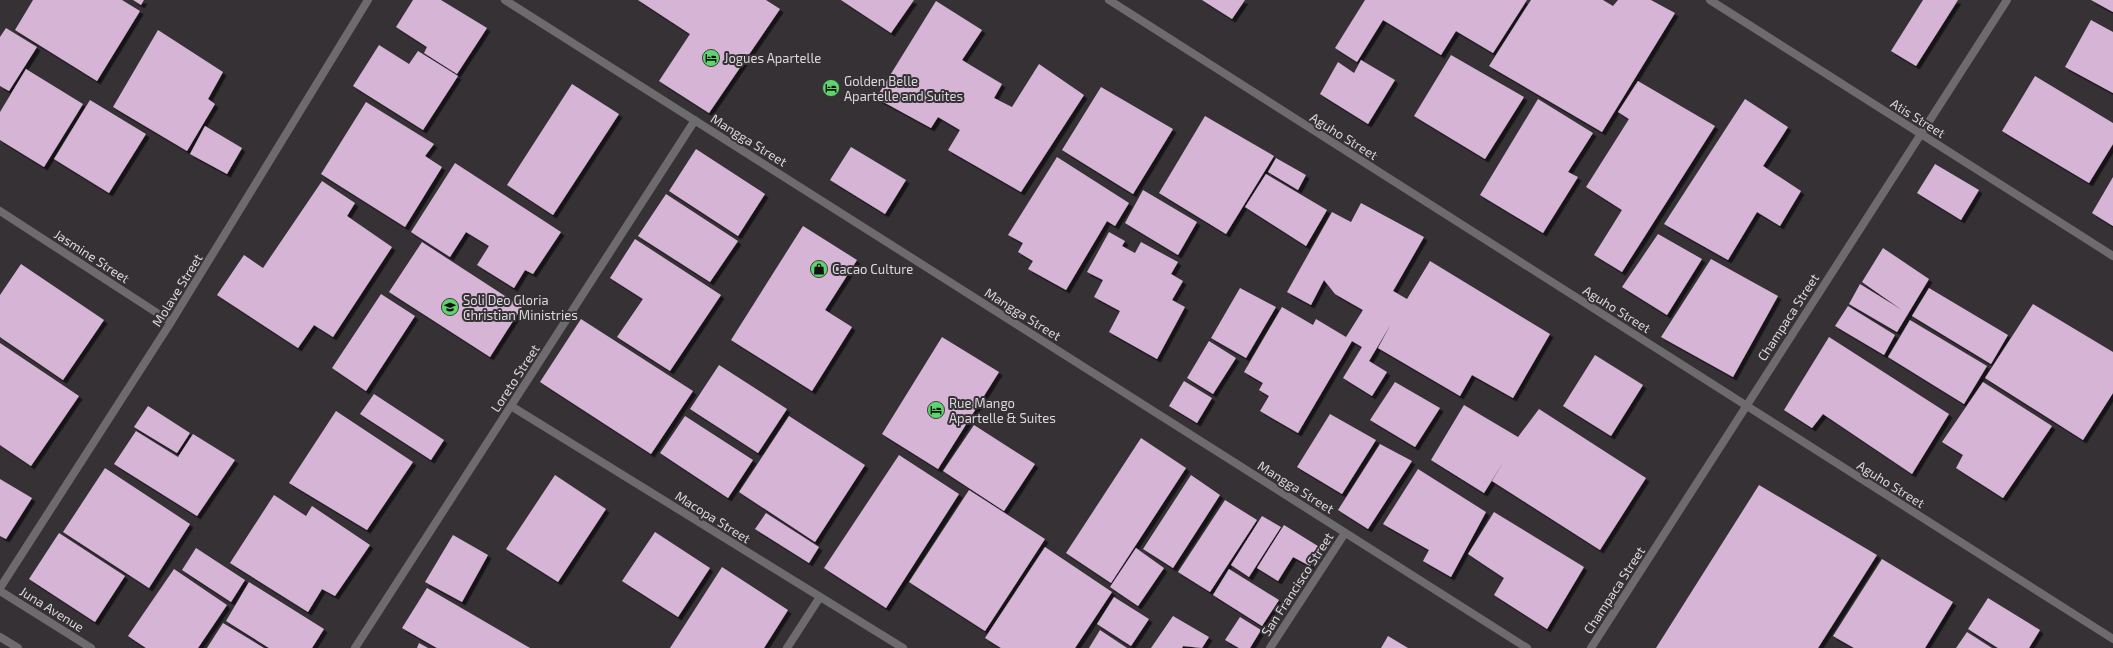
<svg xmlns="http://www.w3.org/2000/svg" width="2113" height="648" font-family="'Exo 2',sans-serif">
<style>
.building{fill:#d6b4d6;filter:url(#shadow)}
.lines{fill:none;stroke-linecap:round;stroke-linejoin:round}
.lane{stroke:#6e6b6e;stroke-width:8}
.street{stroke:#6e6b6e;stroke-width:8}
.labels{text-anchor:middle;stroke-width:4;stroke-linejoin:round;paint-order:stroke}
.poi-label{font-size:13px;fill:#dcd9dc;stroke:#353135;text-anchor:start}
.street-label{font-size:13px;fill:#dcd9dc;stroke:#353135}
</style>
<defs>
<filter id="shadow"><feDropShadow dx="3.5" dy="3.5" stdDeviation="0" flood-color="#0009"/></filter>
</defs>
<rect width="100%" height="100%" fill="#353135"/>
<path class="building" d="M 33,0 L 122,0 L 140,11 L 97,81 L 15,30 Z
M 133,0 L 144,0 L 141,5 Z
M 413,0 L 441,0 L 487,28 L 457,74 L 424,53 L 427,47 L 396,27 Z
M 638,0 L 766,0 L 780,9 L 709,113 L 659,81 L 690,34 Z
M 841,0 L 914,0 L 891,33 Z
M 1202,0 L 1245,0 L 1232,19 Z
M 1365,0 L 1527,0 L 1493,53 L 1456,31 L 1441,55 L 1383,20 L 1357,62 L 1335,48 Z
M 1531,0 L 1603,0 L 1613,6 L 1618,0 L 1651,0 L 1675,13 L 1602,132 L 1489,66 Z
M 1923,0 L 1958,0 L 1916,66 L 1891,51 Z
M 2091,0 L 2113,0 L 2113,12 Z
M 936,1 L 982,30 L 962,60 L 1002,84 L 994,98 L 1012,107 L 1039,64 L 1084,95 L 1021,192 L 948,150 L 960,130 L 938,117 L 931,128 L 876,98 Z
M 2091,20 L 2113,32 L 2113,93 L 2065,67 Z
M 6,28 L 37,47 L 9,91 L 0,86 L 0,37 Z
M 158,30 L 223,72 L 208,99 L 215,104 L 187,151 L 113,107 Z
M 379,45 L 409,64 L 418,51 L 458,76 L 423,130 L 353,86 Z
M 1451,55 L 1524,97 L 1485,159 L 1414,116 Z
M 1361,60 L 1395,80 L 1368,124 L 1320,94 L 1338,62 L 1354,73 Z
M 26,69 L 83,104 L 44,167 L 0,140 L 0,112 Z
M 2035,76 L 2113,123 L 2113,144 L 2089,183 L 2002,131 Z
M 1638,81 L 1715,126 L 1622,272 L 1594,255 L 1622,210 L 1586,187 L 1629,119 L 1618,112 Z
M 572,84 L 619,114 L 553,215 L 507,185 Z
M 1101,87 L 1173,129 L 1133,194 L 1062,150 Z
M 1538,99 L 1593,133 L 1568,172 L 1578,177 L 1543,233 L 1480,195 Z
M 1745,99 L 1788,127 L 1763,166 L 1801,191 L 1780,226 L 1757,212 L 1728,260 L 1664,224 Z
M 90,100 L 146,134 L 109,193 L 54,159 Z
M 366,102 L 434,144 L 425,156 L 442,167 L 405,227 L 321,174 Z
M 1205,116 L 1274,156 L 1226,234 L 1159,193 Z
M 205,126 L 242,148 L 227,174 L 190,154 Z
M 851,147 L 906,180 L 885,214 L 830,180 Z
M 696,149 L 765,194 L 738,236 L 669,191 Z
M 1057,157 L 1129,203 L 1115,226 L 1107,221 L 1066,290 L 1028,269 L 1033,261 L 1018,252 L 1023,243 L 1008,235 Z
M 1276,158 L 1306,175 L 1298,190 L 1268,172 Z
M 455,163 L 561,232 L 533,274 L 525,270 L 514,288 L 477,265 L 489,246 L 466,232 L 450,257 L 411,232 Z
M 1935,164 L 1979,190 L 1961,220 L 1917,193 Z
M 1266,174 L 1327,210 L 1306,246 L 1245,207 Z
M 2113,177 L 2113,226 L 2092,213 Z
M 322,181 L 355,203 L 347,216 L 392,247 L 333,337 L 314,325 L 298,348 L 217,295 L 244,255 L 263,268 Z
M 1143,190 L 1197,222 L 1178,255 L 1125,223 Z
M 666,194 L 738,241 L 710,282 L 638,236 Z
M 1361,203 L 1424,237 L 1393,291 L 1407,299 L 1430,261 L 1550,334 L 1513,398 L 1472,375 L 1460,396 L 1378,348 L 1391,324 L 1369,361 L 1387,372 L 1372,396 L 1343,378 L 1362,347 L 1352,341 L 1298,433 L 1260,411 L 1269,396 L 1259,390 L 1263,383 L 1244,372 L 1282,307 L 1313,325 L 1316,319 L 1346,337 L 1363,310 L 1335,294 L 1324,280 L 1311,305 L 1287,292 L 1332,212 L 1351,222 Z
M 803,226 L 857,260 L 825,310 L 852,327 L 812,391 L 731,340 Z
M 1109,232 L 1125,241 L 1122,246 L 1135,253 L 1141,242 L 1178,262 L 1171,274 L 1183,281 L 1172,300 L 1185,307 L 1157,359 L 1109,332 L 1120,311 L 1094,297 L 1103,280 L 1087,272 Z
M 1658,234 L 1702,259 L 1667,315 L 1622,287 Z
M 635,239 L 721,295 L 670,371 L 617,337 L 643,299 L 610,278 Z
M 422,242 L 522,307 L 490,357 L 389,292 Z
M 1883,248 L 1929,279 L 1897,332 L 1849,304 L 1860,284 L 1902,310 L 1862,282 Z
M 1711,259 L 1778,296 L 1733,377 L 1661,337 Z
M 21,264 L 104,320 L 63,380 L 0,337 L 0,295 Z
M 1240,288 L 1276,307 L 1246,358 L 1211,338 Z
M 1929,288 L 2008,335 L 1991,364 L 1912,316 Z
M 381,294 L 415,316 L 366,391 L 332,368 Z
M 2033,304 L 2113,352 L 2113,393 L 2083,440 L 1985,378 Z
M 1848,306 L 1895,335 L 1884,355 L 1835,326 Z
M 581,319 L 693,391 L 651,454 L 540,382 Z
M 1910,320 L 1987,366 L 1964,404 L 1888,357 Z
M 942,337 L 999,372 L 938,469 L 882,434 Z
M 1829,337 L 1949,414 L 1912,474 L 1823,414 L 1812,428 L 1784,410 Z
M 1209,341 L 1236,358 L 1213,394 L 1187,378 Z
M 0,343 L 79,396 L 31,466 L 0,445 Z
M 1595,355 L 1643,385 L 1611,436 L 1563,406 Z
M 719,365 L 787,409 L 758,453 L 690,409 Z
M 1184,381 L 1212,398 L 1197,423 L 1169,406 Z
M 1395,382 L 1440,408 L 1415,447 L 1370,420 Z
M 1983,382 L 2052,426 L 2003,498 L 1956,468 L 1963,455 L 1942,442 Z
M 374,394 L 444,440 L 431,460 L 360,414 Z
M 1464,405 L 1518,437 L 1539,409 L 1646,478 L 1600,550 L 1492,481 L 1504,461 L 1484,493 L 1431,460 Z
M 148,406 L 190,433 L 177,453 L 134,427 Z
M 336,411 L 413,462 L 367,530 L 289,483 Z
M 1330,414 L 1376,440 L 1342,494 L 1297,467 Z
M 685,416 L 753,460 L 728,498 L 660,453 Z
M 789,416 L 865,465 L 815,542 L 739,492 Z
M 974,425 L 1035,464 L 1004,511 L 943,471 Z
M 136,431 L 178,457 L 193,434 L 235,460 L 197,516 L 114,464 Z
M 1141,438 L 1186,468 L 1111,583 L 1066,553 Z
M 1380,444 L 1412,461 L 1368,529 L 1338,510 Z
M 899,455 L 959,494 L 886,608 L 824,568 Z
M 105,468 L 190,524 L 149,588 L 63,532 Z
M 1418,469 L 1486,512 L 1451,577 L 1423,561 L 1429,550 L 1383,524 Z
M 555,475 L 606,509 L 558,582 L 506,549 Z
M 1191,475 L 1220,495 L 1173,568 L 1143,549 Z
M 0,479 L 32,498 L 6,539 L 0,536 Z
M 1759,485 L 1877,555 L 1818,648 L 1656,648 Z
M 969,490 L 1045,539 L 985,631 L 909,582 Z
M 274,495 L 306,516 L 312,506 L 370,545 L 335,596 L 322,589 L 308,612 L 230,563 Z
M 1225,500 L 1257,520 L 1210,592 L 1178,572 Z
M 1494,512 L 1584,567 L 1547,629 L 1494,595 L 1504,578 L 1468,554 Z
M 766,513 L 819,547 L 809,563 L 755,529 Z
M 1262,516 L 1281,527 L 1249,577 L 1231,565 Z
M 1284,525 L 1321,548 L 1310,566 L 1293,557 L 1278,581 L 1257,568 Z
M 655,532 L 710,568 L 678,617 L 622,581 Z
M 59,533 L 125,576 L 95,622 L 29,579 Z
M 453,535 L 488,555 L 462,602 L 425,582 Z
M 1045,547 L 1112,592 L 1075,648 L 1001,648 L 985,638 Z
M 196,548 L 245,580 L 231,602 L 182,570 Z
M 1136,548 L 1164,568 L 1138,606 L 1110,587 Z
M 1882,559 L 1953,602 L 1925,648 L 1854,648 L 1833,636 Z
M 722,567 L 788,610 L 764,648 L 670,648 Z
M 174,569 L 227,605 L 198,648 L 146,648 L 128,636 Z
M 1229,569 L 1279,600 L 1262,626 L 1213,595 Z
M 249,582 L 324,629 L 312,648 L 269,648 L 226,621 Z
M 427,588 L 530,648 L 437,648 L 402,628 Z
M 1114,597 L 1149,619 L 1131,646 L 1097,624 Z
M 1988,598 L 2040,630 L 2029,648 L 1998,648 L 1968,629 Z
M 1173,616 L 1209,637 L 1202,648 L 1183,646 L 1182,648 L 1151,648 Z
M 1240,617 L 1261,630 L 1250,648 L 1239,648 L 1225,640 Z
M 223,623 L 264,648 L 207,648 Z
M 1100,630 L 1127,648 L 1089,648 Z
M 1967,632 L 1992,648 L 1956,648 Z
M 1388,636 L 1408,648 L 1381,648 Z
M 419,643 L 428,648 L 417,648 Z"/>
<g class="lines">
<path class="lane" d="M 787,648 L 820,597"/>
<path class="street" d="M 505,0 L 1527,648
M 1109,0 L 2113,639
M 1710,0 L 2113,256
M 0,211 L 171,322
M 511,406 L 903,648
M 0,588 L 171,322 L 368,0
M 0,591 L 91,648
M 0,637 L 18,648
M 355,648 L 695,120
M 1270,648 L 1345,533
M 1591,648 L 2007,0"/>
</g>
<defs>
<g id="hotel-disc" transform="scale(0.9)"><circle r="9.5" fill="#5ed56c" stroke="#353135"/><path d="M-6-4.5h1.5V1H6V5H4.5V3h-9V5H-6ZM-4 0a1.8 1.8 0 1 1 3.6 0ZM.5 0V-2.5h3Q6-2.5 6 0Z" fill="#111"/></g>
<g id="shop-disc" transform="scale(0.9)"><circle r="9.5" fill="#5ed56c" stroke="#353135"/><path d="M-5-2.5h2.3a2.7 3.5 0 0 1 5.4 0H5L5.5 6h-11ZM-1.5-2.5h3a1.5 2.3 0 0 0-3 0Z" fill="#111"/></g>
<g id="school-disc" transform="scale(0.9)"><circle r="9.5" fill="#5ed56c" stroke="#353135"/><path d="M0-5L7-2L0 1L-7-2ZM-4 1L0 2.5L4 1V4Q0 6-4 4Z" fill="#111"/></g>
</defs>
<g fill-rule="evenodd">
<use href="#hotel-disc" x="711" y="58"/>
<use href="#hotel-disc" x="831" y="88"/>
<use href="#shop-disc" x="819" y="269"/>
<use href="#school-disc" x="450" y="307"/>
<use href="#hotel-disc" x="936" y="410"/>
</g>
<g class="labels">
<g class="poi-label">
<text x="724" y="63">Jogues Apartelle</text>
<text x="844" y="86">Golden Belle<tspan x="844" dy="15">Apartelle and Suites</tspan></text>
<text x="832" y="274">Cacao Culture</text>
<text x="463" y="305">Soli Deo Gloria<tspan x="463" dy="15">Christian Ministries</tspan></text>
<text x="949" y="408">Rue Mango<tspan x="949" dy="15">Apartelle &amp; Suites</tspan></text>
</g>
<g class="street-label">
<text transform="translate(1918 118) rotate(32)" y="5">Atis Street</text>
<text transform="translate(1344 136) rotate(32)" y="5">Aguho Street</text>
<text transform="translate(749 140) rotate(32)" y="5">Mangga Street</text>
<text transform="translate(92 256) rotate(33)" y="5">Jasmine Street</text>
<text transform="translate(177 290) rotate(-58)" y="5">Molave Street</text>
<text transform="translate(1617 309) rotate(32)" y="5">Aguho Street</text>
<text transform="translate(1023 314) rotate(32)" y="5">Mangga Street</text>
<text transform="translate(1788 317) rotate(-57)" y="5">Champaca Street</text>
<text transform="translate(515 378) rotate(-57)" y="5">Loreto Street</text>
<text transform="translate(1891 484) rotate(32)" y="5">Aguho Street</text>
<text transform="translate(1296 487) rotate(32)" y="5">Mangga Street</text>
<text transform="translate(713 517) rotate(32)" y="5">Macopa Street</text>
<text transform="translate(1297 584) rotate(-57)" y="5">San Francisco Street</text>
<text transform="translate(1614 590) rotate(-57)" y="5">Champaca Street</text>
<text transform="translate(52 609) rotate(32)" y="5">Juna Avenue</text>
</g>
</g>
</svg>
